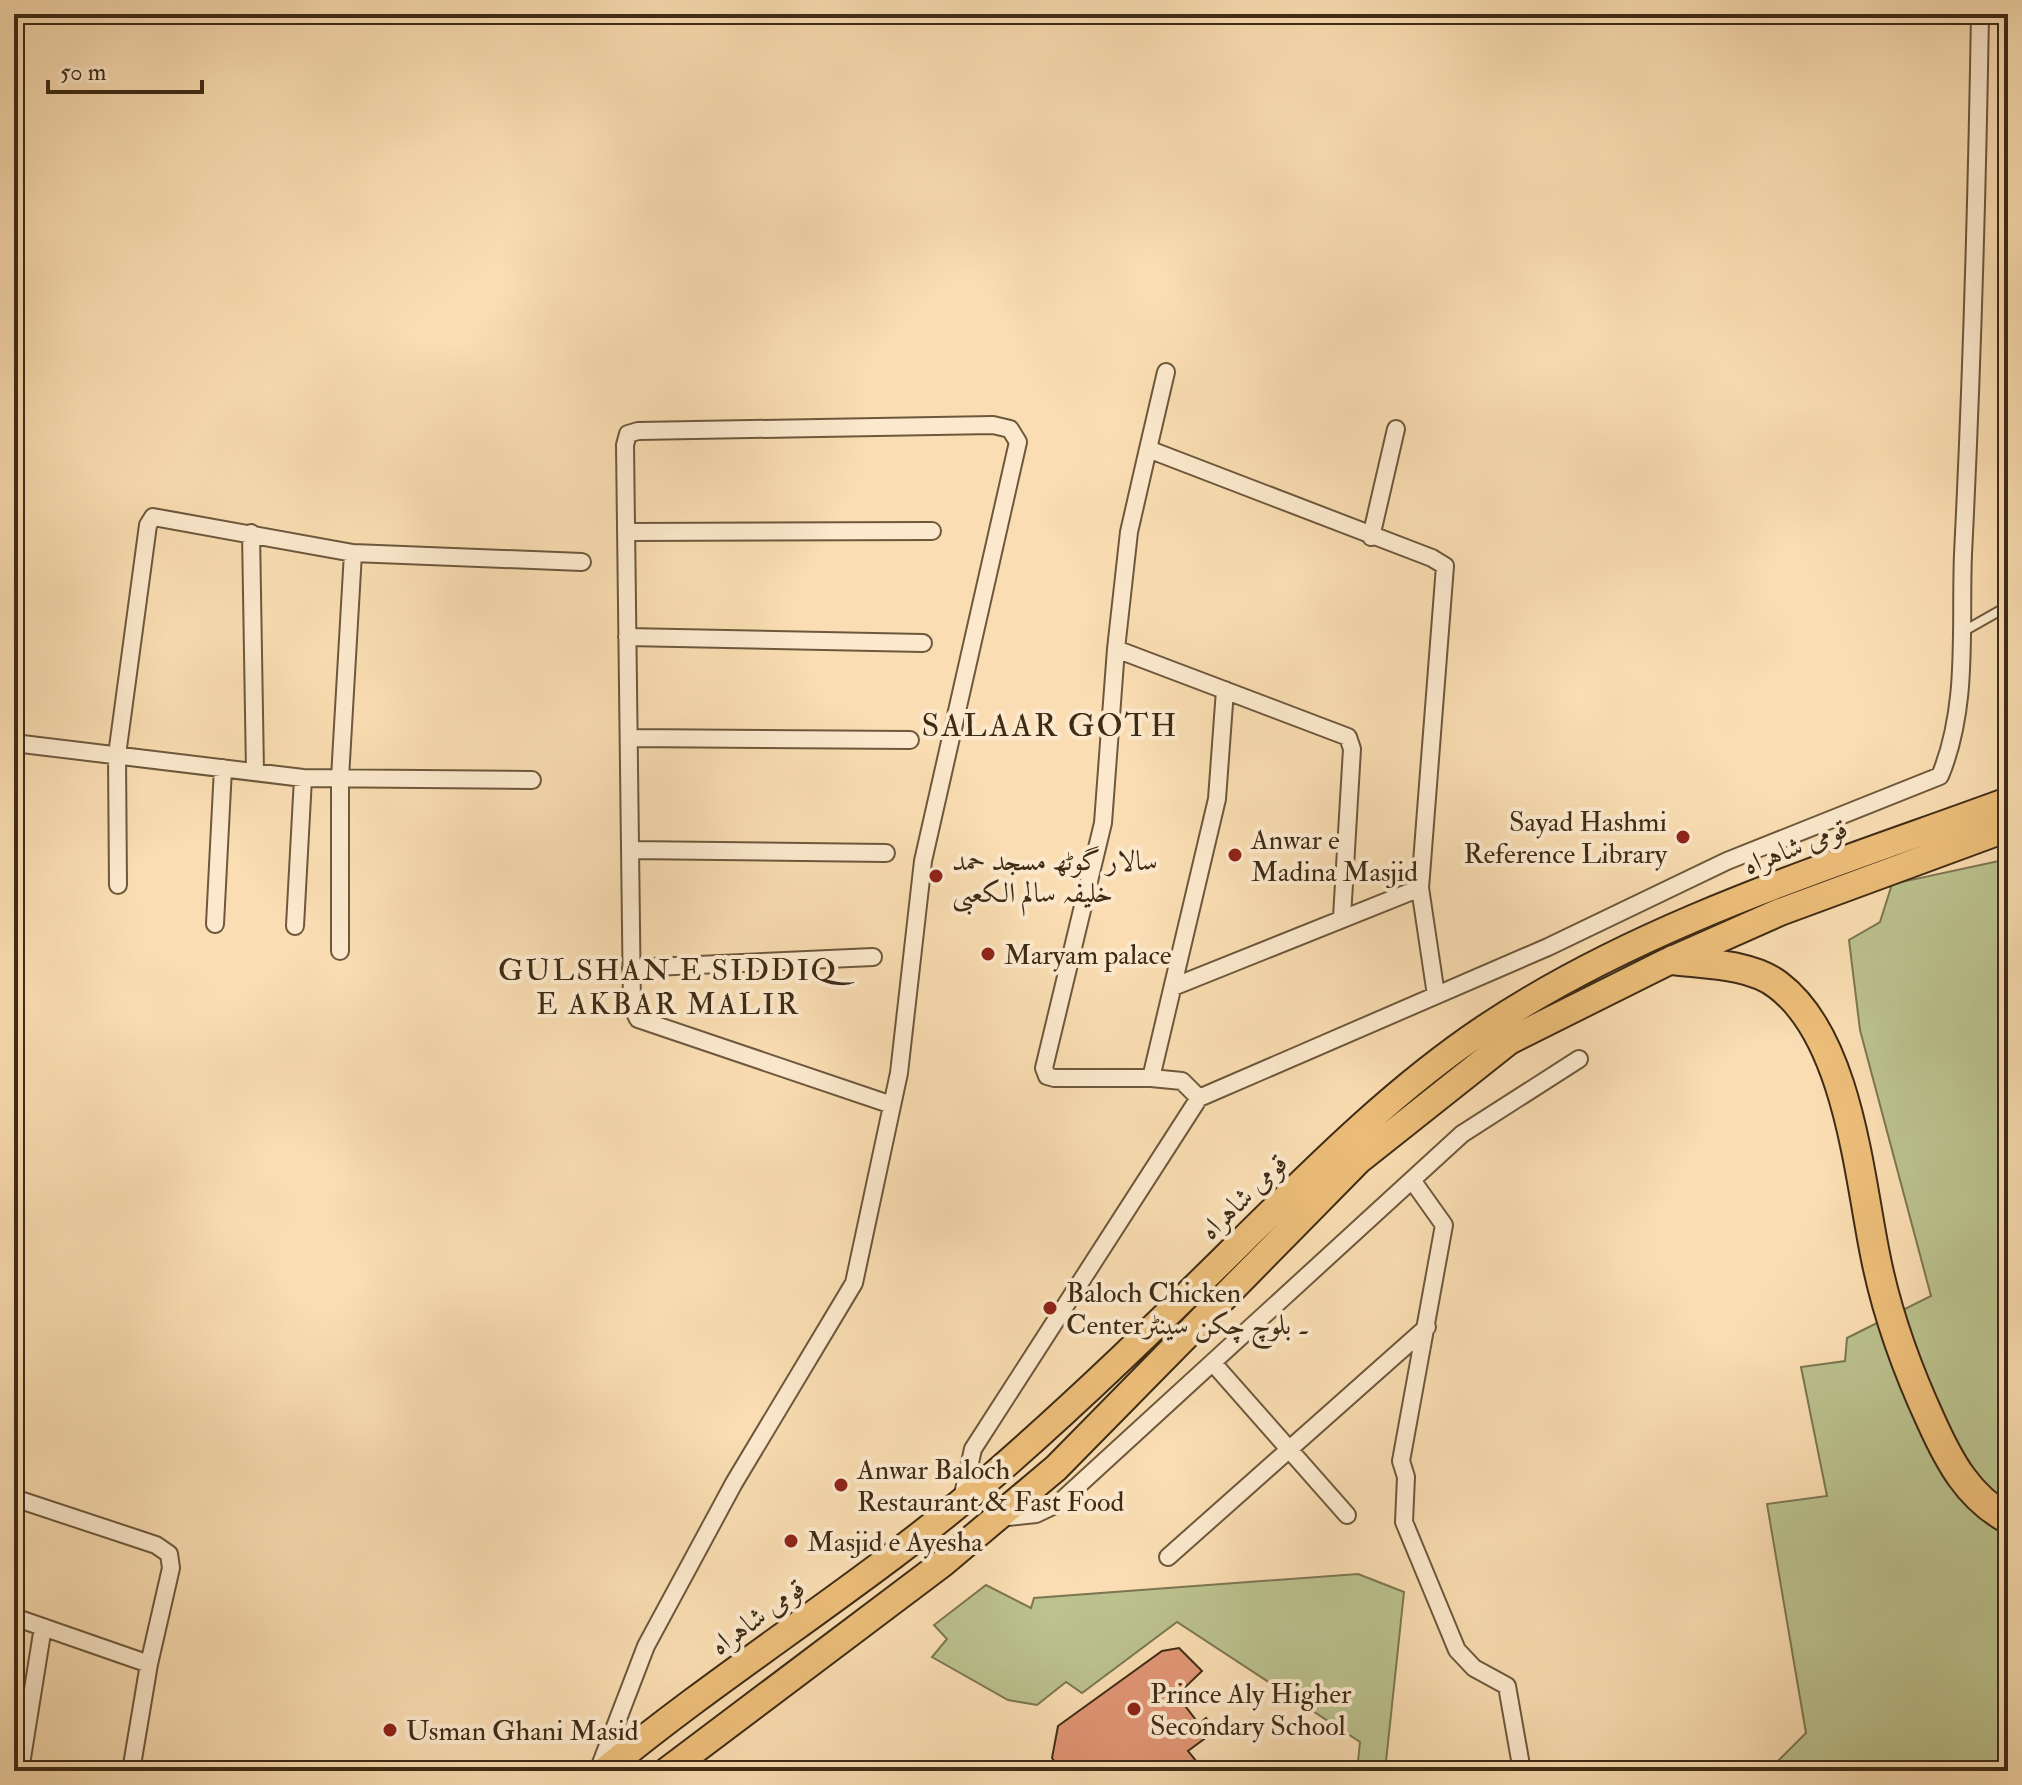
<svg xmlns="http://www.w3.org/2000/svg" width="2022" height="1785" font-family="'IM FELL Double Pica',Amiri,serif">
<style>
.green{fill:#bbc28e;stroke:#7c7652;stroke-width:2}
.building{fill:#e29676;stroke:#3e2b15;stroke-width:2}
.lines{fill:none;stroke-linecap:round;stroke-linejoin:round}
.service-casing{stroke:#6d583c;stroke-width:12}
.minor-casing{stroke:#6d583c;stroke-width:20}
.trunk-casing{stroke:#3e2b15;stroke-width:30}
.motorway-casing{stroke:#3e2b15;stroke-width:32}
.service{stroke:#fce9cd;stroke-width:8}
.minor{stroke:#fce9cd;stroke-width:16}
.trunk{stroke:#edbe79;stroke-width:26}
.motorway{stroke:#edbe79;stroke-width:28}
.poi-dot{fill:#8f2418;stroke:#fce9cd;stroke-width:3}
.labels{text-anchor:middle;stroke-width:8;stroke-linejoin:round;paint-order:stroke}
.poi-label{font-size:28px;fill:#3e2b15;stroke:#fce9cd;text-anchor:start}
.street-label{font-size:28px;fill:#3e2b15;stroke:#fce9cd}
.neighbourhood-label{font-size:30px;letter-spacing:2px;fill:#3e2b15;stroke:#fce9cd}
.quarter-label{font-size:32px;letter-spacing:2px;fill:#3e2b15;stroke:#fce9cd}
</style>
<rect width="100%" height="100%" fill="#faddb2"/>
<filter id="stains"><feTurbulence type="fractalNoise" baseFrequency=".0025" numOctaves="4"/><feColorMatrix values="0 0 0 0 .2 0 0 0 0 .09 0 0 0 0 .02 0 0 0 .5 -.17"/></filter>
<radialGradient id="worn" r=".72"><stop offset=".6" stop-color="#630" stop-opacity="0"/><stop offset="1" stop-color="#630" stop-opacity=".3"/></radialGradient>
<path class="green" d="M 2008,859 L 2008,1771 L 1768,1771 L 1806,1733 L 1767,1504 L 1827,1496 L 1801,1367 L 1845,1361 L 1847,1338 L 1931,1296 L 1860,1030 L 1849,940 L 1880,922 L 1892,884 Z
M 1358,1574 L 1404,1592 L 1385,1771 L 1357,1771 L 1360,1742 L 1177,1622 L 1082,1693 L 1066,1682 L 1037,1705 L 1008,1700 L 932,1657 L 947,1639 L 934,1625 L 986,1585 L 1031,1608 L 1034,1598 Z"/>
<path class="building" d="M 1179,1648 L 1202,1671 L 1177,1695 L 1199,1724 L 1206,1718 L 1215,1731 L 1188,1751 L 1197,1762 L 1186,1771 L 1062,1771 L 1052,1758 L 1058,1726 L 1162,1651 Z"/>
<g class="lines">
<g class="service-casing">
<path id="service" d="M 1964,631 L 2008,606"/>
</g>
<g class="minor-casing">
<path id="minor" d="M 1148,449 L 1166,372
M 626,532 L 932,531
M 251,533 L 255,772
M 1371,537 L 1396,429
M 627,637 L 923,643
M 1116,649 L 1129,532 L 1148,449 L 1432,558 L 1445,566 L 1420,888 L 1436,995
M 629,738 L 910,740
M 14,743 L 303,778 L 532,780
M 630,850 L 886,853
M 118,885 L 117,755 L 148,525 L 153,517 L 353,553 L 582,562
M 215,924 L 223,768
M 295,926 L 303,778
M 340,951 L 340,778 L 353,553
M 631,968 L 873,957
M 1173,987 L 1420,888
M 1151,1078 L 1054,1078 L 1047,1076 L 1044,1068 L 1103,823 L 1116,649 L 1348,737 L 1352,749 L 1342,917
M 1199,1098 L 1182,1081 L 1151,1078 L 1217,799 L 1225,690
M 1412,1180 L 1444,1225 L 1401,1461 L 1406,1477 L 1404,1522 L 1457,1650 L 1474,1668 L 1507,1686 L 1522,1771
M 1213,1363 L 1347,1515
M 14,1498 L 156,1545 L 169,1554 L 171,1568 L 149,1664 L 131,1771
M 962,1499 L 973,1449 L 1199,1098 L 1548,947 L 1727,861 L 1940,776 C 1969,706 1960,629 1963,554 C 1972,374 1977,194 1980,14
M 999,1518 L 1036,1514 L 1059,1503 L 1462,1134 L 1579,1059
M 1168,1557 L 1427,1327
M 14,1617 L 149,1664
M 22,1758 L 43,1627
M 598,1771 L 646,1646 L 734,1483 L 854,1283 L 899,1073 L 923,861 L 1018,442 L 1010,429 L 993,425 L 638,431 L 628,434 L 625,445 L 632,1007 L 638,1019 L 892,1105"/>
</g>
<g class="trunk-casing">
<path id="trunk" d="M 604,1771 C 731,1666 873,1580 997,1472 C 1082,1398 1163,1319 1243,1240 C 1319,1165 1396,1088 1484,1029 C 1642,923 1831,866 2008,801
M 667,1771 L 943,1563 L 1056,1468 L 1359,1160 L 1509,1041 L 1665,963 L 1780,912 L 2008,828"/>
</g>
<g class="motorway-casing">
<path id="motorway" d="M 1673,960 C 1705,964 1751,964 1778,985 C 1848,1038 1859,1175 1875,1254 C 1886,1311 1907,1369 1931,1421 C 1949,1461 1968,1497 2008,1519"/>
</g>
<use href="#service" class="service"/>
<use href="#minor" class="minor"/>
<use href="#trunk" class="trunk"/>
<use href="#motorway" class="motorway"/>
</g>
<g class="poi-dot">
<circle cx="1683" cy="837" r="8"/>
<circle cx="1235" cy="855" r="8"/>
<circle cx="936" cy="876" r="8"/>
<circle cx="988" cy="954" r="8"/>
<circle cx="1050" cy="1308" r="8"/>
<circle cx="841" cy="1485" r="8"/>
<circle cx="791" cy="1541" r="8"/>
<circle cx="1134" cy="1709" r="8"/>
<circle cx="390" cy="1730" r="8"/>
</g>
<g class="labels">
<g class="poi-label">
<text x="1667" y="831" text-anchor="end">Sayad Hashmi<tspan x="1667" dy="32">Reference Library</tspan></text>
<text x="1251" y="849">Anwar e<tspan x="1251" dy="32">Madina Masjid</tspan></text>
<text x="952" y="870">سالار گوٹھ مسجد حمد<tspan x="952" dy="32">خلیفہ سالم الکعبی</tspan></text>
<text x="1004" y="964">Maryam palace</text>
<text x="1066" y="1302">Baloch Chicken<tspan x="1066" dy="32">Center۔ بلوچ چکن سینٹر</tspan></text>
<text x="857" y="1479">Anwar Baloch<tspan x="857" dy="32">Restaurant &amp; Fast Food</tspan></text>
<text x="807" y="1551">Masjid e Ayesha</text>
<text x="1150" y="1703">Prince Aly Higher<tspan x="1150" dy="32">Secondary School</tspan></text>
<text x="406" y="1740">Usman Ghani Masid</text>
</g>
<g class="street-label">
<text transform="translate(1795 846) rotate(-21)" y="10">قومی شاہراہ</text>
<text transform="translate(1243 1196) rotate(-44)" y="10">قومی شاہراہ</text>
<text transform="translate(757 1616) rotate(-36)" y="10">قومی شاہراہ</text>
</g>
<g class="neighbourhood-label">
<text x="668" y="980">GULSHAN E SIDDIQ<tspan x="668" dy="34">E AKBAR MALIR</tspan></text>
</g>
<g class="quarter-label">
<text x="1050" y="736">SALAAR GOTH</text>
</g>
</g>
<rect width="2022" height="1785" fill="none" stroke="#faddb2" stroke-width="48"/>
<rect x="16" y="16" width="1990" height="1753" fill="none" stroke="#3e2b15" stroke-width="4"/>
<rect x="24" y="24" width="1974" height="1737" fill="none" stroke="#3e2b15" stroke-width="2"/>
<path d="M48 80v12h154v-12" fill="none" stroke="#3e2b15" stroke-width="4"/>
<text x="60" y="80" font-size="24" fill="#3e2b15" stroke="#fce9cd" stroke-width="6" paint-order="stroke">50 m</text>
<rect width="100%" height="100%" filter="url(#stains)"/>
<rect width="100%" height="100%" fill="url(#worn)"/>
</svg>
